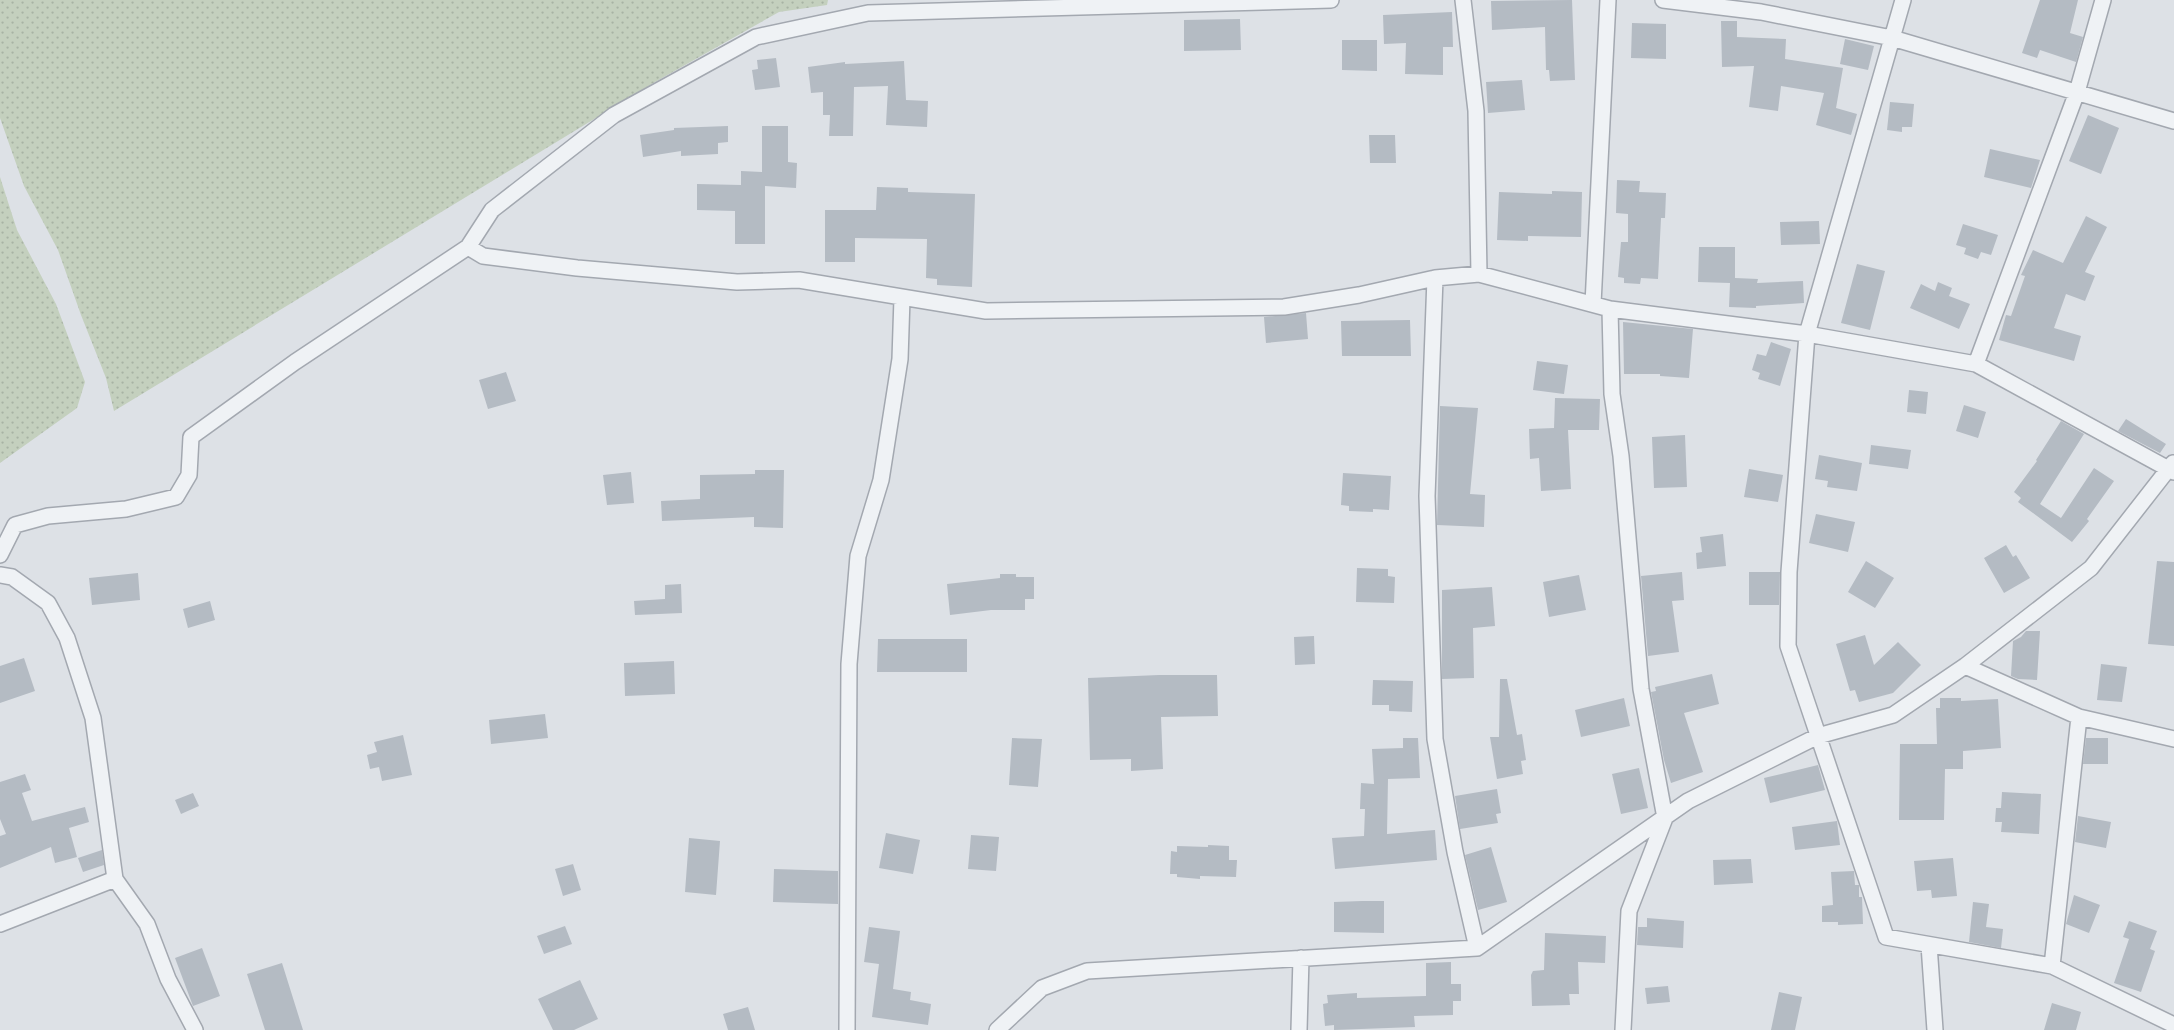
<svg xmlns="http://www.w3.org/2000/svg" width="2174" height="1030" font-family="Figtree,sans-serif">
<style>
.grass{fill:url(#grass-dots)}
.building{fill:#b4bbc3}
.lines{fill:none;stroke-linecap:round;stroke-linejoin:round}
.minor-casing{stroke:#a3a8b0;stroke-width:18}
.minor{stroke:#eff2f5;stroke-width:15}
</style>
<defs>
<pattern id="grass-dots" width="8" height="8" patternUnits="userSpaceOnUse" patternTransform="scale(1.25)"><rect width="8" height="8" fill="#c4d0be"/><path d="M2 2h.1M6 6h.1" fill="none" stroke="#a8b3a4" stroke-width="1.8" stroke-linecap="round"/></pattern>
</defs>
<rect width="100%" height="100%" fill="#dde1e6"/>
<path class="grass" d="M 0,0 L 828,0 L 827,5 L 779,12 L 655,82 L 114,411 L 106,378 L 81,315 L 58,250 L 24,186 L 0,118 Z
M 0,177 L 17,230 L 56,304 L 85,382 L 77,408 L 0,463 Z"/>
<path class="building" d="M 1572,0 L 1575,80 L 1550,81 L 1549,70 L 1546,70 L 1545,27 L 1492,30 L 1491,1 Z
M 2040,0 L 2078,0 L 2070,33 L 2083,37 L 2076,62 L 2040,50 L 2037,58 L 2022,53 Z
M 1452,12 L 1453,47 L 1443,47 L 1443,75 L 1405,74 L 1406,43 L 1384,44 L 1383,15 Z
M 1240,19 L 1241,50 L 1184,51 L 1184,20 Z
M 1721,21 L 1737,21 L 1737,37 L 1786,39 L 1785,59 L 1843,68 L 1836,108 L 1857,114 L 1851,135 L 1816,125 L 1824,93 L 1781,86 L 1778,111 L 1749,107 L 1754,66 L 1722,67 Z
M 1632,23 L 1666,24 L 1666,59 L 1631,58 Z
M 1845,39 L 1874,46 L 1868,70 L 1840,64 Z
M 1342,40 L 1377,40 L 1377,71 L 1342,70 Z
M 776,58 L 780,87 L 755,90 L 752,70 L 758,69 L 757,60 Z
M 904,61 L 906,100 L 928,101 L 927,127 L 886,125 L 888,86 L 854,87 L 853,136 L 829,136 L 830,115 L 823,115 L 823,92 L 811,93 L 808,67 L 845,62 L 845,64 Z
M 1522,80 L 1525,110 L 1488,113 L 1486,82 Z
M 1890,102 L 1914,104 L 1912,127 L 1902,127 L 1902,132 L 1887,130 Z
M 2088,115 L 2119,128 L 2101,174 L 2069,161 Z
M 728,126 L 728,142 L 718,143 L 718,154 L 681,156 L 681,151 L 643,157 L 640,135 L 674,130 L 674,128 Z
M 762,126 L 788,126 L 788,162 L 797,163 L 796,188 L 765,186 L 765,244 L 735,244 L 735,211 L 697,210 L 697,184 L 741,185 L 741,171 L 762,172 Z
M 1369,135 L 1395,135 L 1396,163 L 1370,163 Z
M 1990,149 L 2040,160 L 2031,188 L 1984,177 Z
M 1617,180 L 1640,181 L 1639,192 L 1666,193 L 1665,218 L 1661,218 L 1658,279 L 1641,278 L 1640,284 L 1624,283 L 1624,278 L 1618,277 L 1621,242 L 1628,242 L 1628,214 L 1616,213 Z
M 877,187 L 908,188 L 908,192 L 975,194 L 972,287 L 937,285 L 937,279 L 926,278 L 927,239 L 855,238 L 855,262 L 825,262 L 825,210 L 876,210 Z
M 1552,191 L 1582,192 L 1581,237 L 1528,236 L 1528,241 L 1497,240 L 1499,192 L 1552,194 Z
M 2086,216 L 2107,227 L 2085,272 L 2095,276 L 2085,301 L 2066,294 L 2054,328 L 2081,336 L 2074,361 L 1999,340 L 2006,315 L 2011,316 L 2025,276 L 2021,275 L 2033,250 L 2063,263 Z
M 1819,221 L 1820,244 L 1781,245 L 1780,222 Z
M 1963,224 L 1998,235 L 1991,255 L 1981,252 L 1978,259 L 1964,254 L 1966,248 L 1956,245 Z
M 1699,247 L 1735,247 L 1735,278 L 1758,279 L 1757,283 L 1803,281 L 1804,303 L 1756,306 L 1756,308 L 1729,307 L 1730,283 L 1698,282 Z
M 1857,264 L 1885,271 L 1870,330 L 1841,323 Z
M 1938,282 L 1952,288 L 1949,296 L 1970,304 L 1959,329 L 1910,308 L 1921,284 L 1935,291 Z
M 1306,313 L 1308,339 L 1266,343 L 1264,317 Z
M 1410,320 L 1411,356 L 1342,356 L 1341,321 Z
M 1623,322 L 1693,329 L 1689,378 L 1660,376 L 1660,374 L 1624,374 Z
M 1771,342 L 1791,349 L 1780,386 L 1758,379 L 1760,373 L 1752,370 L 1757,354 L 1766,356 Z
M 1537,361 L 1568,365 L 1564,394 L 1533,390 Z
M 506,372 L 516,401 L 488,409 L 479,380 Z
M 1909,390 L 1928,392 L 1926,414 L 1907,412 Z
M 1555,398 L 1600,399 L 1599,430 L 1568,430 L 1571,489 L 1541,491 L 1539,458 L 1530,459 L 1529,429 L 1554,428 Z
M 1964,405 L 1986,412 L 1978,438 L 1956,431 Z
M 1440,406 L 1478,408 L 1470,494 L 1485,495 L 1484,527 L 1437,525 Z
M 2126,419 L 2166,444 L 2160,453 L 2118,431 Z
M 2061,421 L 2084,434 L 2040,504 L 2061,518 L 2094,468 L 2114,481 L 2087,519 L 2089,521 L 2072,542 L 2018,502 L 2021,498 L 2014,492 L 2037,461 L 2036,460 Z
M 1685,435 L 1687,487 L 1654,488 L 1652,437 Z
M 1871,445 L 1911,450 L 1908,469 L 1869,464 Z
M 1819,455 L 1862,463 L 1857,491 L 1827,487 L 1828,481 L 1815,479 Z
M 1749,469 L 1783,475 L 1778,502 L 1744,497 Z
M 755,470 L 784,470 L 783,528 L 754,527 L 754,517 L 662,521 L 661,501 L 700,499 L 700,475 L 755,474 Z
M 631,472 L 634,503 L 607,505 L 603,475 Z
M 1343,473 L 1391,476 L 1389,510 L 1373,509 L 1373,512 L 1349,511 L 1349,506 L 1341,505 Z
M 1816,514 L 1855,522 L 1848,552 L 1809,543 Z
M 1723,534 L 1726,566 L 1697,569 L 1696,553 L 1702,552 L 1700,537 Z
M 2006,545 L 2013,557 L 2016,555 L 2030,578 L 2004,593 L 1984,558 Z
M 1866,561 L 1894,578 L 1875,608 L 1848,592 Z
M 2157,561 L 2174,562 L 2174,646 L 2148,644 Z
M 1357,568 L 1388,569 L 1388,576 L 1395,577 L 1394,603 L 1356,602 Z
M 1682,572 L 1684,600 L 1672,601 L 1679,652 L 1648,656 L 1641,576 Z
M 1749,572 L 1780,572 L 1779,605 L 1749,605 Z
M 138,573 L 140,600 L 92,605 L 89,578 Z
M 1000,574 L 1016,574 L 1016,577 L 1034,577 L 1034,599 L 1025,599 L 1025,610 L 991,610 L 950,615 L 947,584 L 1000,578 Z
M 1579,575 L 1586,610 L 1549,617 L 1543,582 Z
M 681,584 L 682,613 L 635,615 L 634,601 L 665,599 L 665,585 Z
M 1492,587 L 1495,626 L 1473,628 L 1474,678 L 1442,679 L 1442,590 Z
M 210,601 L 215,620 L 188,628 L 183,609 Z
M 2026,631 L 2040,631 L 2037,680 L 2018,679 L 2011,676 L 2013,641 L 2021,637 Z
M 1865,635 L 1874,665 L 1898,642 L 1921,665 L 1893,693 L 1859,702 L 1855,690 L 1850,691 L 1836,644 Z
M 1314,636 L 1315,664 L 1295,665 L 1294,637 Z
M 878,639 L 967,639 L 967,672 L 877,672 Z
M 24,658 L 35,691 L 0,703 L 0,666 Z
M 674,661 L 675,694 L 625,696 L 624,663 Z
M 2101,664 L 2127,667 L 2122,702 L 2097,700 Z
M 1712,674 L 1719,704 L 1684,713 L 1703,772 L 1671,783 L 1664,760 L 1651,692 L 1656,691 L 1655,687 Z
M 1159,675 L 1217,675 L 1218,716 L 1161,717 L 1163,769 L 1131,771 L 1131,759 L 1090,760 L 1088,678 Z
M 1500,679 L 1507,679 L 1517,735 L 1522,734 L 1526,760 L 1521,761 L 1523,774 L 1497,779 L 1490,737 L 1499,737 Z
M 1373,680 L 1413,681 L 1412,712 L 1389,711 L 1389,705 L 1372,705 Z
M 1624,698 L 1630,726 L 1581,737 L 1575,710 Z
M 1940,698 L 1961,698 L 1961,701 L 1998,699 L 2001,748 L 1963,751 L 1963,769 L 1945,769 L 1944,820 L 1899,820 L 1900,744 L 1937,744 L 1936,708 L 1940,708 Z
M 545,714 L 548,738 L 491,744 L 489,720 Z
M 403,735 L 412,775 L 382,781 L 379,767 L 370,769 L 367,755 L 377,752 L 374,742 Z
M 1012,738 L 1042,739 L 1038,787 L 1009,785 Z
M 1403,738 L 1418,738 L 1420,778 L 1388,779 L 1387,834 L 1435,830 L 1437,860 L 1335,869 L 1332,838 L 1364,836 L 1365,809 L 1360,809 L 1361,783 L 1374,784 L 1372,749 L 1403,748 Z
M 2086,738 L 2108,738 L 2108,764 L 2083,764 Z
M 1818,765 L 1825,790 L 1770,803 L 1764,778 Z
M 1639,768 L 1648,808 L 1621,814 L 1612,774 Z
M 25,774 L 31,790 L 22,793 L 32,821 L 85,807 L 89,822 L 69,828 L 77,857 L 55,863 L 51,847 L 0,868 L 0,836 L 6,834 L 0,819 L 0,782 Z
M 1497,789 L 1501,813 L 1496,814 L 1498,823 L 1460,829 L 1455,796 Z
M 2002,792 L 2041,794 L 2039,834 L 2001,832 L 2002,822 L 1995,822 L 1996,808 L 2001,808 Z
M 193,793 L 199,806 L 181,814 L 175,800 Z
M 2078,816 L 2111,822 L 2106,848 L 2075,842 Z
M 1837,821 L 1840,845 L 1795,850 L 1792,827 Z
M 886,833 L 920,840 L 913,874 L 879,868 Z
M 971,835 L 999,837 L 996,871 L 968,869 Z
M 689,838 L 720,841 L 716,895 L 685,892 Z
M 1208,845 L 1229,846 L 1229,860 L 1237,860 L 1236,877 L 1200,876 L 1200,879 L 1177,877 L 1177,874 L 1170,874 L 1171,851 L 1177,852 L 1177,846 L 1208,847 Z
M 1491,847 L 1507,902 L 1478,910 L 1465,855 Z
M 102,850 L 104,865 L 83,872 L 78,858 Z
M 1953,858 L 1957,896 L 1932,898 L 1931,890 L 1917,891 L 1914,861 Z
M 1751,859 L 1753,883 L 1714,885 L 1713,860 Z
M 573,864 L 581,890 L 563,896 L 555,869 Z
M 774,869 L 838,871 L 838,904 L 773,902 Z
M 1854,871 L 1855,885 L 1859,885 L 1859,897 L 1862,897 L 1863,924 L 1838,925 L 1838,922 L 1822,922 L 1822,906 L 1833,905 L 1831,872 Z
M 2074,895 L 2100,905 L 2089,933 L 2066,924 Z
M 1362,901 L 1384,901 L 1384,933 L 1334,932 L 1334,902 Z
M 1973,902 L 1989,904 L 1986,927 L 2003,929 L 2001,948 L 1969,942 Z
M 1647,918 L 1684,921 L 1683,948 L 1637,945 L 1638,927 L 1647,927 Z
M 2129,921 L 2157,931 L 2150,949 L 2155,951 L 2141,992 L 2114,983 L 2129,939 L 2123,937 Z
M 565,926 L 572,944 L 544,954 L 537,936 Z
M 869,927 L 900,931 L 893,989 L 911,992 L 910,1000 L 931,1004 L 928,1025 L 872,1017 L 879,964 L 864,962 Z
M 1545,933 L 1606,936 L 1605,963 L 1578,962 L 1579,994 L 1569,994 L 1570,1005 L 1532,1006 L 1531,975 L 1533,971 L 1544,970 Z
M 202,948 L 220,996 L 193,1006 L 175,958 Z
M 1451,962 L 1451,984 L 1461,984 L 1461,1001 L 1453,1001 L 1453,1015 L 1414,1016 L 1415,1027 L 1334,1030 L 1334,1025 L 1325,1026 L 1323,1004 L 1328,1003 L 1327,995 L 1357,993 L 1357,998 L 1426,996 L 1426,963 Z
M 282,963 L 303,1030 L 265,1030 L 247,974 Z
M 580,980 L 598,1019 L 574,1030 L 553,1030 L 538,999 Z
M 1668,986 L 1670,1002 L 1647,1004 L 1645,988 Z
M 1779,992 L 1802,997 L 1795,1030 L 1771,1030 Z
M 2052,1003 L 2081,1012 L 2076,1030 L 2044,1030 Z
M 748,1007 L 755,1030 L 728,1030 L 723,1014 Z"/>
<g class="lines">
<g class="minor-casing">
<path id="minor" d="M 1463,0 L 1476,111 L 1479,274
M 1663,0 L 1761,12 L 1892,38 L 2174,121
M 1903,0 L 1807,334 L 1789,572 L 1788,646 L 1886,937 L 2052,966 L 2174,1025
M 468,247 L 483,256 L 577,268 L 737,282 L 799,280 L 986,311 L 1284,307 L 1359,295 L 1435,278 L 1479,274 L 1610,309 L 1807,334 L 1976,364 L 2174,472
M 1435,278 L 1427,496 L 1435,739 L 1455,852 L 1477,948
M 1593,304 L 1608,0
M 1610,309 L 1612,394 L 1621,456 L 1641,689 L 1665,818 L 1629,911 L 1623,1030
M 1976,364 L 2077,92 L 2103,0
M 0,555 L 15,525 L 48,516 L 126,509 L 176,497 L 189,475 L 191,437 L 295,362 L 468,247 L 492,210 L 614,115 L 756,37 L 868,13 L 1331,0
M 0,575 L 12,577 L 48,603 L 67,638 L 93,718 L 115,879 L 147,924 L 168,979 L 195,1030
M 1965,666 L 2079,717 L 2174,739
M 0,924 L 115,879
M 1929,945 L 1935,1030
M 2052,966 L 2079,717
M 847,1030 L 849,664 L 858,556 L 881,480 L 900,359 L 902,298
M 997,1030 L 1042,988 L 1087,971 L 1477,948 L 1688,801 L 1818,736 L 1893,715 L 1965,666 L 2091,568 L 2173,463
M 1299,1030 L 1301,958"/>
</g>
<use href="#minor" class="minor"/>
</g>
</svg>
